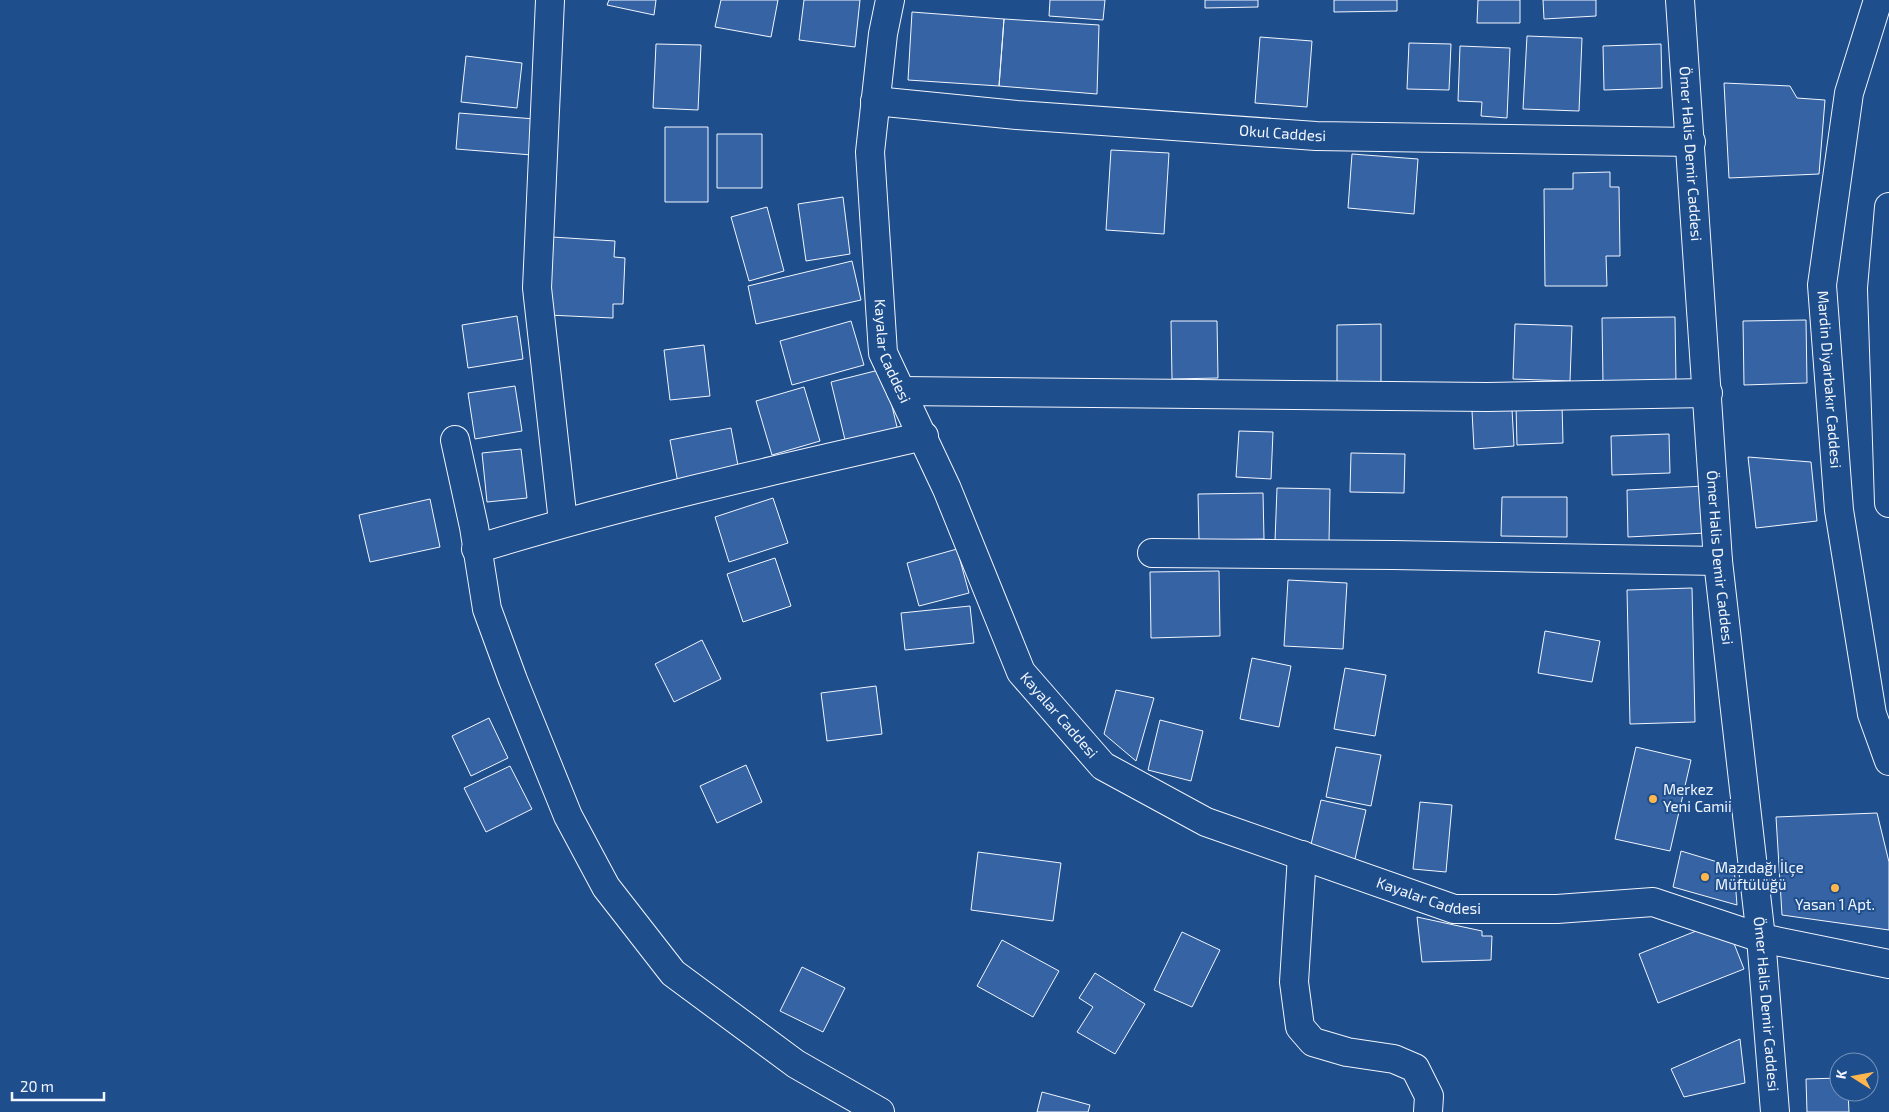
<svg xmlns="http://www.w3.org/2000/svg" width="1889" height="1112" font-family="'Exo 2',sans-serif">
<style>
.building{fill:#3563a3;stroke:#f2f6ff}
.lines{fill:none;stroke-linecap:round;stroke-linejoin:round}
.minor-casing{stroke:#f2f6ff;stroke-width:30}
.major-casing{stroke:#f2f6ff;stroke-width:30}
.minor{stroke:#1f4e8c;stroke-width:28}
.major{stroke:#1f4e8c;stroke-width:28}
.poi-dot{fill:#ffb74d;stroke:#1f4e8c;stroke-width:2}
.labels{text-anchor:middle;stroke-width:4;stroke-linejoin:round;paint-order:stroke}
.street-label{font-size:15px;fill:#f2f6ff;stroke:#1f4e8c}
.poi-label{font-size:15px;fill:#f2f6ff;stroke:#1f4e8c;text-anchor:start}
</style>
<rect width="100%" height="100%" fill="#1f4e8c"/>
<path class="building" d="M 609,0 L 656,0 L 654,15 L 607,5 Z
M 721,0 L 778,0 L 771,37 L 715,27 Z
M 804,0 L 860,0 L 855,47 L 799,40 Z
M 1050,0 L 1105,0 L 1103,20 L 1049,16 Z
M 1205,0 L 1258,0 L 1258,7 L 1205,8 Z
M 1334,0 L 1397,0 L 1397,11 L 1334,12 Z
M 1478,0 L 1520,0 L 1520,23 L 1477,23 Z
M 1543,0 L 1596,0 L 1596,16 L 1544,19 Z
M 912,12 L 1004,19 L 999,86 L 908,80 Z
M 1004,19 L 1099,25 L 1097,94 L 999,86 Z
M 1527,36 L 1582,38 L 1579,111 L 1523,109 Z
M 1260,37 L 1312,41 L 1307,107 L 1255,103 Z
M 1409,43 L 1451,44 L 1449,90 L 1407,89 Z
M 656,44 L 701,45 L 698,110 L 653,108 Z
M 1661,44 L 1662,88 L 1604,90 L 1603,46 Z
M 1460,46 L 1510,48 L 1507,118 L 1481,116 L 1482,102 L 1458,101 Z
M 466,56 L 522,63 L 517,108 L 461,102 Z
M 1724,83 L 1790,86 L 1797,98 L 1825,100 L 1819,174 L 1729,178 Z
M 459,113 L 535,119 L 532,155 L 456,149 Z
M 665,127 L 708,127 L 708,202 L 665,202 Z
M 717,134 L 762,134 L 762,188 L 717,188 Z
M 1111,150 L 1169,153 L 1164,234 L 1106,230 Z
M 1352,154 L 1418,159 L 1414,214 L 1348,208 Z
M 1610,172 L 1610,187 L 1619,187 L 1620,256 L 1606,256 L 1607,286 L 1545,286 L 1544,189 L 1573,189 L 1573,173 Z
M 843,197 L 850,254 L 806,261 L 798,204 Z
M 767,207 L 784,271 L 749,281 L 731,217 Z
M 552,237 L 615,241 L 614,257 L 625,258 L 623,304 L 613,304 L 613,318 L 548,315 Z
M 852,261 L 861,300 L 756,324 L 748,286 Z
M 517,316 L 523,359 L 468,368 L 462,325 Z
M 1675,317 L 1676,383 L 1603,384 L 1602,318 Z
M 1806,320 L 1807,383 L 1744,385 L 1743,321 Z
M 851,321 L 864,365 L 792,385 L 780,341 Z
M 1171,321 L 1217,321 L 1218,378 L 1172,379 Z
M 1381,324 L 1381,387 L 1337,388 L 1337,325 Z
M 1515,324 L 1572,326 L 1570,381 L 1513,379 Z
M 704,345 L 710,396 L 670,400 L 664,350 Z
M 883,369 L 898,431 L 846,444 L 831,382 Z
M 515,386 L 522,431 L 475,439 L 468,393 Z
M 804,387 L 820,441 L 772,455 L 756,401 Z
M 1562,404 L 1563,443 L 1517,445 L 1516,405 Z
M 1512,409 L 1514,446 L 1474,449 L 1472,411 Z
M 731,428 L 739,471 L 678,483 L 670,440 Z
M 1239,431 L 1273,432 L 1271,479 L 1236,477 Z
M 1669,434 L 1670,473 L 1612,475 L 1611,436 Z
M 521,449 L 527,498 L 487,502 L 482,453 Z
M 1351,453 L 1405,454 L 1404,493 L 1350,492 Z
M 1748,457 L 1811,462 L 1817,521 L 1756,528 Z
M 1704,486 L 1706,533 L 1628,537 L 1627,490 Z
M 1277,488 L 1330,489 L 1329,542 L 1275,541 Z
M 1263,493 L 1264,539 L 1199,540 L 1198,494 Z
M 1502,497 L 1567,497 L 1567,537 L 1501,536 Z
M 773,498 L 788,543 L 729,562 L 715,517 Z
M 430,499 L 440,547 L 370,562 L 359,515 Z
M 957,549 L 969,593 L 919,606 L 907,563 Z
M 775,558 L 791,606 L 743,622 L 727,574 Z
M 1219,571 L 1220,636 L 1151,638 L 1150,572 Z
M 1288,580 L 1347,583 L 1343,649 L 1284,646 Z
M 1692,588 L 1695,722 L 1630,724 L 1627,590 Z
M 970,606 L 974,643 L 905,650 L 901,613 Z
M 1545,631 L 1600,641 L 1592,682 L 1538,673 Z
M 702,640 L 721,679 L 674,702 L 655,664 Z
M 1252,658 L 1291,666 L 1279,727 L 1240,719 Z
M 1345,668 L 1386,675 L 1375,736 L 1334,729 Z
M 876,686 L 882,734 L 827,741 L 821,693 Z
M 1116,690 L 1154,698 L 1136,761 L 1104,734 Z
M 489,718 L 508,758 L 471,776 L 452,736 Z
M 1160,720 L 1203,731 L 1191,781 L 1148,770 Z
M 1336,747 L 1381,755 L 1371,806 L 1326,797 Z
M 1636,747 L 1691,760 L 1670,851 L 1615,839 Z
M 746,765 L 762,802 L 717,823 L 700,786 Z
M 510,766 L 532,809 L 486,832 L 464,788 Z
M 1321,800 L 1366,810 L 1355,859 L 1310,849 Z
M 1420,802 L 1452,805 L 1446,872 L 1413,869 Z
M 1877,813 L 1889,862 L 1889,930 L 1782,915 L 1776,817 Z
M 1681,851 L 1734,867 L 1737,905 L 1673,887 Z
M 978,852 L 1061,863 L 1053,921 L 971,910 Z
M 1417,917 L 1482,931 L 1482,936 L 1492,936 L 1491,960 L 1422,962 Z
M 1706,927 L 1733,941 L 1744,969 L 1658,1003 L 1639,954 Z
M 1182,932 L 1220,950 L 1192,1007 L 1154,990 Z
M 1002,940 L 1059,971 L 1033,1017 L 977,986 Z
M 802,967 L 845,988 L 823,1032 L 780,1011 Z
M 1095,973 L 1145,1004 L 1115,1054 L 1077,1032 L 1093,1007 L 1079,998 Z
M 1740,1039 L 1745,1083 L 1684,1097 L 1671,1069 Z
M 1839,1078 L 1839,1092 L 1848,1092 L 1849,1112 L 1807,1112 L 1806,1079 Z
M 1042,1092 L 1090,1105 L 1088,1112 L 1037,1112 Z"/>
<g class="lines">
<g class="minor-casing">
<g id="minor">
<path d="M 550,0 L 537,288 L 563,522"/>
<path id="s1" d="M 890,0 L 883,34 L 870,152 L 883,353 L 947,489 L 1021,672 L 1103,766 L 1206,822 L 1454,909 L 1557,909 L 1653,902 L 1761,938 L 1889,964"/>
<path id="s2" d="M 1680,0 L 1718,561 L 1761,938 L 1775,1112"/>
<path id="s3" d="M 875,101 L 1017,115 L 1316,136 L 1691,142"/>
<path d="M 901,391 L 1487,397 L 1708,393"/>
<path d="M 455,440 L 474,527 L 487,609 L 513,680 L 568,816 L 606,887 L 673,973 L 796,1064 L 880,1112"/>
<path d="M 476,549 C 623,504 774,470 924,436"/>
<path d="M 1152,553 L 1393,555 L 1718,561"/>
<path d="M 1302,855 L 1294,982 L 1300,1027 L 1313,1042 L 1347,1052 L 1394,1059 L 1415,1068 L 1429,1096 L 1428,1112"/>
</g>
</g>
<g class="major-casing">
<g id="major">
<path id="s4" d="M 1878,0 L 1849,93 L 1822,285 L 1839,510 L 1872,714 L 1889,761"/>
<path d="M 1889,207 L 1882,289 L 1889,503"/>
</g>
</g>
<use href="#minor" class="minor"/>
<use href="#major" class="major"/>
</g>
<g class="poi-dot">
<circle cx="1653" cy="799" r="5"/>
<circle cx="1705" cy="877" r="5"/>
<circle cx="1835" cy="888" r="5"/>
</g>
<g class="labels">
<g class="street-label">
<text dy="5" stroke="none"><textPath href="#s3" startOffset="409">Okul Caddesi</textPath></text>
<text dy="5" stroke="none"><textPath href="#s2" startOffset="154">Ömer Halis Demir Caddesi</textPath></text>
<text dy="5" stroke="none"><textPath href="#s1" startOffset="355">Kayalar Caddesi</textPath></text>
<text dy="5" stroke="none"><textPath href="#s4" startOffset="386">Mardin Diyarbakır Caddesi</textPath></text>
<text dy="5" stroke="none"><textPath href="#s2" startOffset="559">Ömer Halis Demir Caddesi</textPath></text>
<text dy="5" stroke="none"><textPath href="#s1" startOffset="760">Kayalar Caddesi</textPath></text>
<text dy="5" stroke="none"><textPath href="#s1" startOffset="1180">Kayalar Caddesi</textPath></text>
<text dy="5" stroke="none"><textPath href="#s2" startOffset="1008">Ömer Halis Demir Caddesi</textPath></text>
</g>
<g class="poi-label">
<text x="1663" y="795">Merkez<tspan x="1663" dy="17">Yeni Camii</tspan></text>
<text x="1715" y="873">Mazıdağı İlçe<tspan x="1715" dy="17">Müftülüğü</tspan></text>
<text x="1835" y="910" text-anchor="middle">Yasan 1 Apt.</text>
</g>
</g>
<g transform="translate(1854 1077) rotate(281)"><circle r="24" fill="#1f4e8c" stroke="#7391ba"/>
<path d="M0-4L9 19L0 12L-9 19Z" fill="#ffb74d"/>
<text y="-8" font-size="14" font-weight="bold" text-anchor="middle" fill="#f2f6ff">K</text>
</g>
<path d="M12 1092v8h92v-8" fill="none" stroke="#f2f6ff" stroke-width="2.5"/>
<text x="20" y="1092" font-size="15" fill="#f2f6ff" stroke="#1f4e8c" stroke-width="4" paint-order="stroke">20 m</text>
</svg>
